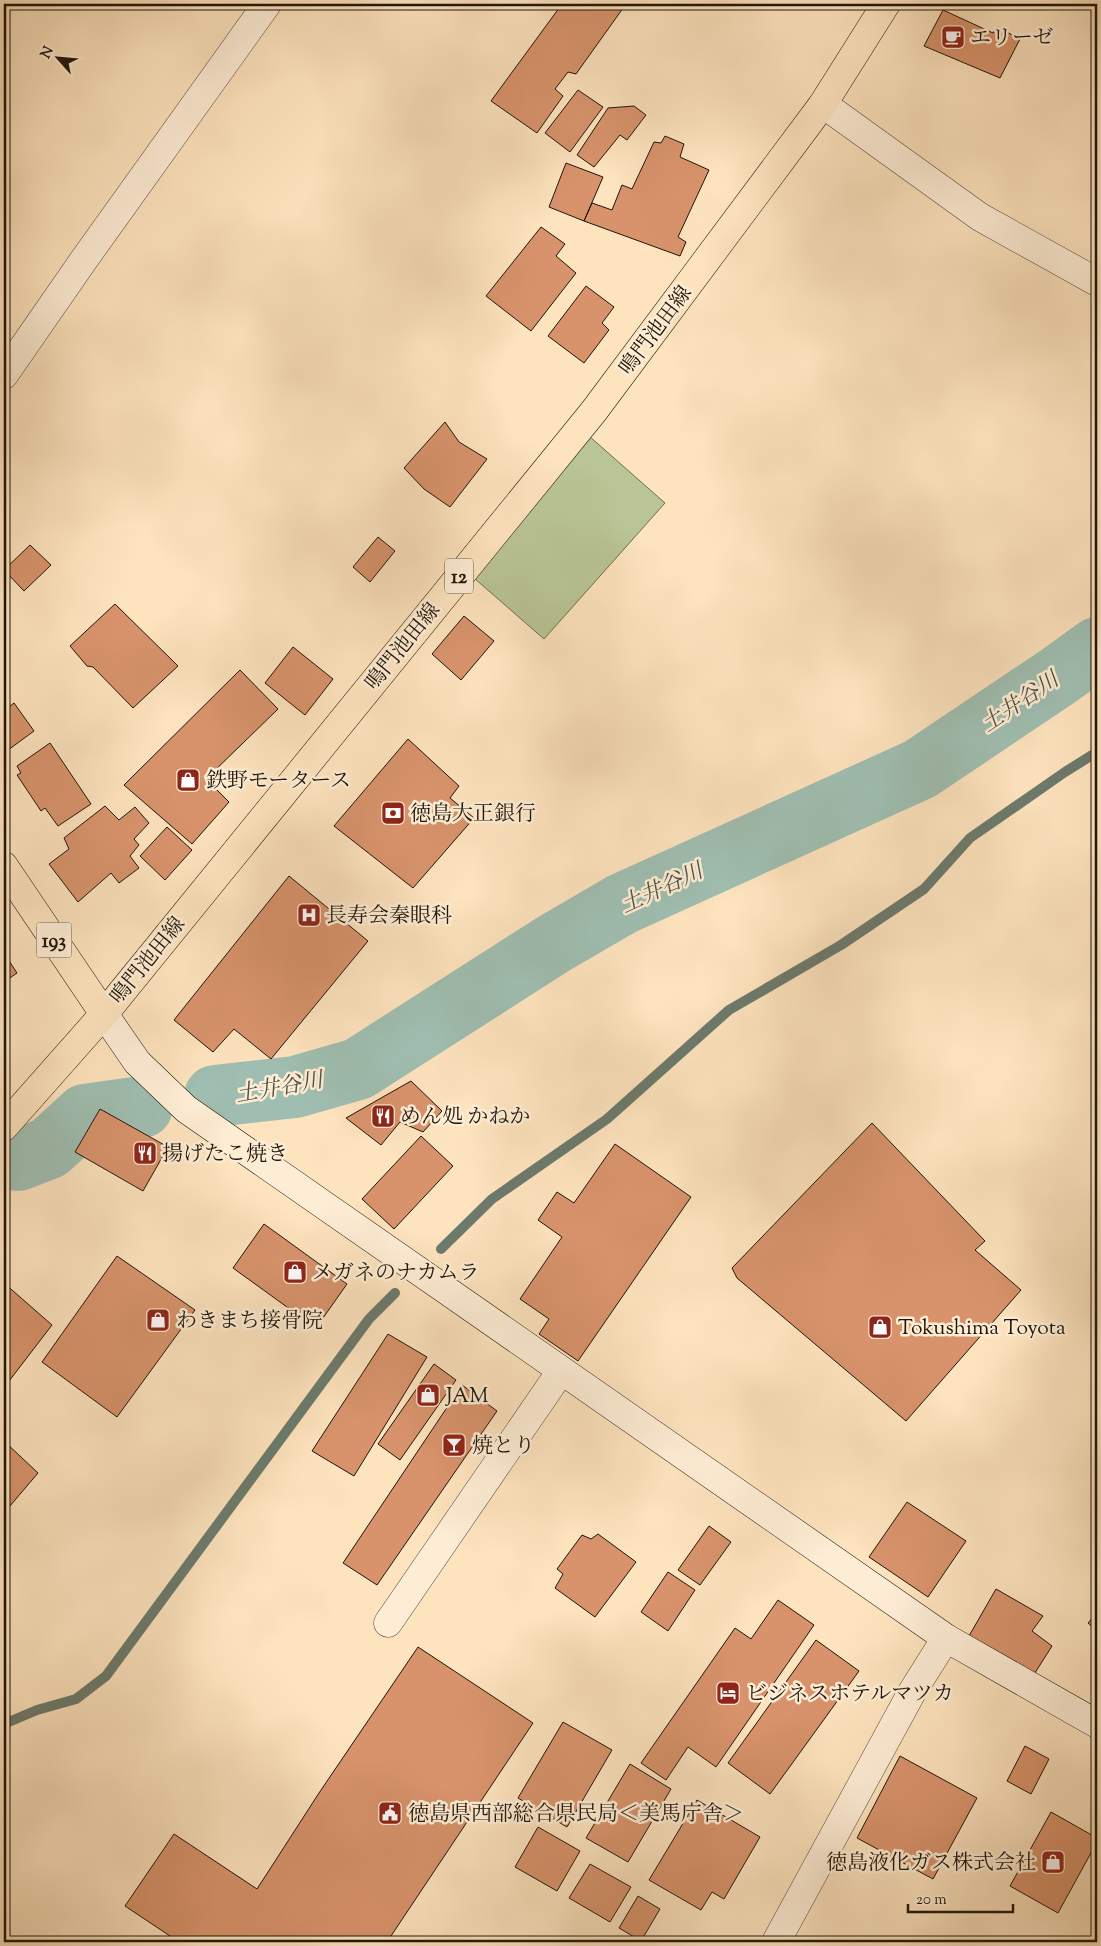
<svg xmlns="http://www.w3.org/2000/svg" width="1101" height="1946" font-family="'Sorts Mill Goudy','Noto Serif JP',serif">
<style>
.green{fill:#b9c596;stroke:#6c6d4e}
.lines{fill:none;stroke-linecap:round;stroke-linejoin:round}
.stream{stroke:#6c7a6d;stroke-width:10}
.river{stroke:#9fbeb1;stroke-width:62}
.building{fill:#d8936c;stroke:#1f1507}
.street-casing{stroke:#564835;stroke-width:29}
.secondary-casing{stroke:#1f1507;stroke-width:29}
.primary-casing{stroke:#1f1507;stroke-width:29}
.highway-casing{stroke:#1f1507;stroke-width:29}
.street{stroke:#feedd5;stroke-width:28}
.secondary{stroke:#feedd5;stroke-width:28}
.primary{stroke:#fde3be;stroke-width:28}
.highway{stroke:#fde3be;stroke-width:28}
.labels{text-anchor:middle;stroke-width:5;stroke-linejoin:round;paint-order:stroke}
.shield{fill:#feedd5;stroke:#625645;stroke-width:1}
.shield-label{font-size:20px;font-weight:bold;fill:#1f1507}
.poi-label{font-size:21px;fill:#1f1507;stroke:#feedd5;text-anchor:start}
.street-label{font-size:21px;fill:#1f1507;stroke:#feedd5}
.water-label{font-size:22px;font-style:italic;fill:#4c5042;stroke:#feedd5}
</style>
<rect width="100%" height="100%" fill="#fde3be"/>
<filter id="stains"><feTurbulence type="fractalNoise" baseFrequency=".004" numOctaves="4"/><feColorMatrix values="0 0 0 0 .2 0 0 0 0 .09 0 0 0 0 .02 0 0 0 .5 -.17"/></filter>
<radialGradient id="worn" r=".72"><stop offset=".6" stop-color="#630" stop-opacity="0"/><stop offset="1" stop-color="#630" stop-opacity=".3"/></radialGradient>
<path class="green" d="M 589,436 L 665,503 L 544,639 L 474,578 Z"/>
<g class="lines">
<path class="stream" d="M 441,1249 L 492,1199 L 607,1119 L 729,1010 L 841,945 L 924,889 L 970,838 L 1065,772 L 1097,752
M 4,1724 L 37,1710 L 76,1699 L 106,1676 L 369,1319 L 395,1293"/>
<path class="river" d="M 215,1096 L 295,1087 L 358,1069 L 555,943 L 622,904 L 920,769 L 1057,677 L 1097,648
M 5,1146 L 18,1160 L 49,1148 L 85,1115 L 142,1107"/>
</g>
<path class="building" d="M 562,4 L 626,4 L 576,74 L 568,72 L 555,89 L 563,96 L 537,133 L 491,101 Z
M 943,10 L 993,33 L 997,27 L 1020,39 L 1000,78 L 924,46 Z
M 578,90 L 603,107 L 570,152 L 545,133 Z
M 634,106 L 646,115 L 627,140 L 620,135 L 594,167 L 577,155 L 608,108 Z
M 665,136 L 684,144 L 680,157 L 709,170 L 678,237 L 686,242 L 680,256 L 584,221 L 592,203 L 612,210 L 622,185 L 632,189 L 654,142 L 661,143 Z
M 566,163 L 603,177 L 584,221 L 549,207 Z
M 541,227 L 565,244 L 556,256 L 576,273 L 531,331 L 486,296 Z
M 586,286 L 614,307 L 602,323 L 609,330 L 584,363 L 548,336 Z
M 445,422 L 459,442 L 487,459 L 450,507 L 424,489 L 404,468 Z
M 378,537 L 395,551 L 370,582 L 353,567 Z
M 30,545 L 51,565 L 24,591 L 4,570 Z
M 115,604 L 178,666 L 133,708 L 93,667 L 87,666 L 70,646 Z
M 464,616 L 494,641 L 461,680 L 432,654 Z
M 293,647 L 333,679 L 305,715 L 265,683 Z
M 240,670 L 278,709 L 206,779 L 229,802 L 192,844 L 124,785 Z
M 14,703 L 34,731 L 4,753 L 4,711 Z
M 408,739 L 459,786 L 450,798 L 474,818 L 413,888 L 334,826 Z
M 50,743 L 91,804 L 58,826 L 45,808 L 41,811 L 17,775 L 21,773 L 17,766 Z
M 105,806 L 119,820 L 135,807 L 149,823 L 134,839 L 139,845 L 130,856 L 139,868 L 119,883 L 111,873 L 78,902 L 49,864 L 69,849 L 64,838 Z
M 167,827 L 192,850 L 165,880 L 140,856 Z
M 289,876 L 368,941 L 271,1059 L 234,1029 L 213,1052 L 174,1020 Z
M 4,953 L 17,973 L 4,982 Z
M 411,1081 L 442,1111 L 423,1132 L 400,1122 L 381,1145 L 346,1118 Z
M 100,1109 L 168,1147 L 143,1191 L 75,1152 Z
M 872,1123 L 985,1241 L 975,1250 L 1021,1290 L 906,1421 L 737,1278 L 732,1268 Z
M 421,1136 L 453,1166 L 394,1229 L 362,1199 Z
M 615,1144 L 691,1197 L 578,1361 L 539,1334 L 549,1319 L 520,1299 L 562,1237 L 538,1220 L 557,1192 L 574,1203 Z
M 264,1224 L 347,1284 L 316,1328 L 233,1268 Z
M 117,1256 L 195,1310 L 117,1417 L 42,1362 Z
M 4,1283 L 52,1325 L 6,1385 L 4,1383 Z
M 388,1334 L 427,1357 L 354,1476 L 312,1451 Z
M 434,1364 L 456,1380 L 400,1460 L 378,1444 Z
M 462,1385 L 497,1411 L 377,1585 L 343,1563 Z
M 4,1441 L 38,1473 L 4,1513 Z
M 907,1502 L 966,1541 L 928,1597 L 869,1557 Z
M 709,1526 L 731,1542 L 700,1585 L 678,1570 Z
M 598,1534 L 636,1562 L 595,1617 L 555,1588 L 563,1574 L 557,1569 L 582,1535 L 591,1539 Z
M 668,1572 L 695,1590 L 668,1631 L 641,1612 Z
M 996,1589 L 1043,1616 L 1032,1631 L 1052,1646 L 1033,1676 L 969,1636 Z
M 778,1600 L 814,1625 L 716,1767 L 688,1747 L 666,1780 L 641,1763 L 735,1628 L 751,1639 Z
M 1097,1613 L 1097,1631 L 1088,1623 Z
M 816,1640 L 859,1671 L 770,1794 L 728,1763 Z
M 418,1647 L 533,1723 L 387,1942 L 179,1942 L 125,1906 L 174,1834 L 257,1889 L 319,1793 Z
M 563,1722 L 612,1750 L 567,1827 L 518,1798 Z
M 1025,1746 L 1049,1759 L 1031,1794 L 1007,1781 Z
M 900,1756 L 977,1798 L 933,1879 L 857,1838 Z
M 630,1764 L 671,1789 L 628,1862 L 586,1838 Z
M 697,1800 L 760,1837 L 724,1899 L 712,1892 L 701,1910 L 649,1880 Z
M 1051,1812 L 1097,1838 L 1097,1842 L 1058,1913 L 1010,1886 Z
M 538,1827 L 580,1851 L 557,1891 L 515,1867 Z
M 590,1864 L 631,1887 L 610,1922 L 569,1898 Z
M 638,1896 L 660,1909 L 641,1941 L 619,1928 Z"/>
<g class="lines">
<g class="street-casing">
<path id="street" d="M 823,104 L 980,217 L 1097,282
M 4,375 L 83,261 L 267,4
M 388,1623 L 561,1371
M 776,1942 L 912,1692 L 946,1638"/>
</g>
<g class="secondary-casing">
<path id="secondary" d="M 104,1014 L 137,1062 L 186,1109 L 946,1638 L 1097,1724"/>
</g>
<g class="primary-casing">
<path id="primary" d="M 4,1127 L 104,1014 L 594,411 L 823,104 L 886,4"/>
</g>
<g class="highway-casing">
<path id="highway" d="M 4,866 L 104,1014"/>
</g>
<use href="#street" class="street"/>
<use href="#secondary" class="secondary"/>
<use href="#primary" class="primary"/>
<use href="#highway" class="highway"/>
</g>
<defs>
<g id="cafe-square" transform="scale(1.25)"><rect x="-9" y="-9" width="18" height="18" rx="4" fill="#8f2418" stroke="#feedd5"/><path d="M-5.5-4.5H6V0H3Q3 3.5 0 3.5H-2.5Q-5.5 3.5-5.5 0ZM3-3.2v2h1.7v-2ZM-6 4.5H4V6H-6Z" fill="#fff"/></g>
<g id="shop-square" transform="scale(1.25)"><rect x="-9" y="-9" width="18" height="18" rx="4" fill="#8f2418" stroke="#feedd5"/><path d="M-5-2.5h2.3a2.7 3.5 0 0 1 5.4 0H5L5.5 6h-11ZM-1.5-2.5h3a1.5 2.3 0 0 0-3 0Z" fill="#fff"/></g>
<g id="bank-square" transform="scale(1.25)"><rect x="-9" y="-9" width="18" height="18" rx="4" fill="#8f2418" stroke="#feedd5"/><path d="M-6-4H6V4H-6ZM0-2.3a2.3 2.3 0 1 0 0 4.6a2.3 2.3 0 1 0 0-4.6Z" fill="#fff"/></g>
<g id="hospital-square" transform="scale(1.25)"><rect x="-9" y="-9" width="18" height="18" rx="4" fill="#8f2418" stroke="#feedd5"/><path d="M-5-5h3v3.5h4V-5h3V5h-3V1.5h-4V5h-3Z" fill="#fff"/></g>
<g id="restaurant-square" transform="scale(1.25)"><rect x="-9" y="-9" width="18" height="18" rx="4" fill="#8f2418" stroke="#feedd5"/><path d="M-5-6h1v4h1v-4h1v4h1v-4h1v5L-1.5 .5V6h-2V.5L-5-1ZM5-6V6H3V1.5H1.5Q1.5-4 5-6Z" fill="#fff"/></g>
<g id="bar-square" transform="scale(1.25)"><rect x="-9" y="-9" width="18" height="18" rx="4" fill="#8f2418" stroke="#feedd5"/><path d="M-6-5H6L.8 .8V4.5H3.5V6h-7V4.5H-.8V.8Z" fill="#fff"/></g>
<g id="hotel-square" transform="scale(1.25)"><rect x="-9" y="-9" width="18" height="18" rx="4" fill="#8f2418" stroke="#feedd5"/><path d="M-6-4.5h1.5V1H6V5H4.5V3h-9V5H-6ZM-4 0a1.8 1.8 0 1 1 3.6 0ZM.5 0V-2.5h3Q6-2.5 6 0Z" fill="#fff"/></g>
<g id="civic-square" transform="scale(1.25)"><rect x="-9" y="-9" width="18" height="18" rx="4" fill="#8f2418" stroke="#feedd5"/><path d="M-.6-6.5H3V-4.5H.6V-3L4-1V1h2V6H-6V1h2V-1L-.6-3ZM-1.2 2.5V6h2.4V2.5Z" fill="#fff"/></g>
</defs>
<g fill-rule="evenodd">
<use href="#cafe-square" x="953" y="37"/>
<use href="#shop-square" x="188" y="780"/>
<use href="#bank-square" x="393" y="813"/>
<use href="#hospital-square" x="309" y="915"/>
<use href="#restaurant-square" x="383" y="1116"/>
<use href="#restaurant-square" x="145" y="1153"/>
<use href="#shop-square" x="295" y="1272"/>
<use href="#shop-square" x="158" y="1320"/>
<use href="#shop-square" x="880" y="1327"/>
<use href="#shop-square" x="428" y="1395"/>
<use href="#bar-square" x="454" y="1445"/>
<use href="#hotel-square" x="728" y="1693"/>
<use href="#civic-square" x="390" y="1813"/>
<use href="#shop-square" x="1053" y="1862"/>
</g>
<g class="labels">
<g class="shield">
<rect x="445" y="558.5" width="28" height="35" rx="4"/>
<rect x="36.5" y="922.5" width="35" height="35" rx="4"/>
</g>
<g class="shield-label">
<text x="459" y="583">12</text>
<text x="54" y="947">193</text>
</g>
<g class="poi-label">
<text x="970" y="44">エリーゼ</text>
<text x="206" y="787">鉄野モータース</text>
<text x="410" y="820">徳島大正銀行</text>
<text x="326" y="922">長寿会秦眼科</text>
<text x="400" y="1123">めん処 かねか</text>
<text x="162" y="1160">揚げたこ焼き</text>
<text x="312" y="1279">メガネのナカムラ</text>
<text x="176" y="1327">わきまち接骨院</text>
<text x="898" y="1334">Tokushima Toyota</text>
<text x="446" y="1402">JAM</text>
<text x="472" y="1452">焼とり</text>
<text x="746" y="1700">ビジネスホテルマツカ</text>
<text x="408" y="1820">徳島県西部総合県民局＜美馬庁舎＞</text>
<text x="1036" y="1869" text-anchor="end">徳島液化ガス株式会社</text>
</g>
<g class="street-label">
<text transform="translate(655 330) rotate(-53)" y="7">鳴門池田線</text>
<text transform="translate(402 646) rotate(-51)" y="7">鳴門池田線</text>
<text transform="translate(147 960) rotate(-51)" y="7">鳴門池田線</text>
</g>
<g class="water-label">
<text transform="translate(1019 701) rotate(-34)" y="8">土井谷川</text>
<text transform="translate(661 887) rotate(-25)" y="8">土井谷川</text>
<text transform="translate(279 1086) rotate(-10)" y="8">土井谷川</text>
</g>
</g>
<rect width="1101" height="1946" fill="none" stroke="#fde3be" stroke-width="20"/>
<rect x="5" y="5" width="1091" height="1936" fill="none" stroke="#1f1507" stroke-width="2.5"/>
<rect x="10" y="10" width="1081" height="1926" fill="none" stroke="#1f1507"/>
<g transform="translate(58 58) rotate(297)" stroke="#feedd5" stroke-width="4" paint-order="stroke">
<path d="M0-4L9 19L0 12L-9 19Z" fill="#1f1507"/>
<text y="-8" font-size="14" font-weight="bold" text-anchor="middle" fill="#1f1507">N</text>
</g>
<path d="M908 1904v8h105v-8" fill="none" stroke="#1f1507" stroke-width="2.5"/>
<text x="916" y="1904" font-size="15" fill="#1f1507" stroke="#feedd5" stroke-width="4" paint-order="stroke">20 m</text>
<rect width="100%" height="100%" filter="url(#stains)"/>
<rect width="100%" height="100%" fill="url(#worn)"/>
</svg>
